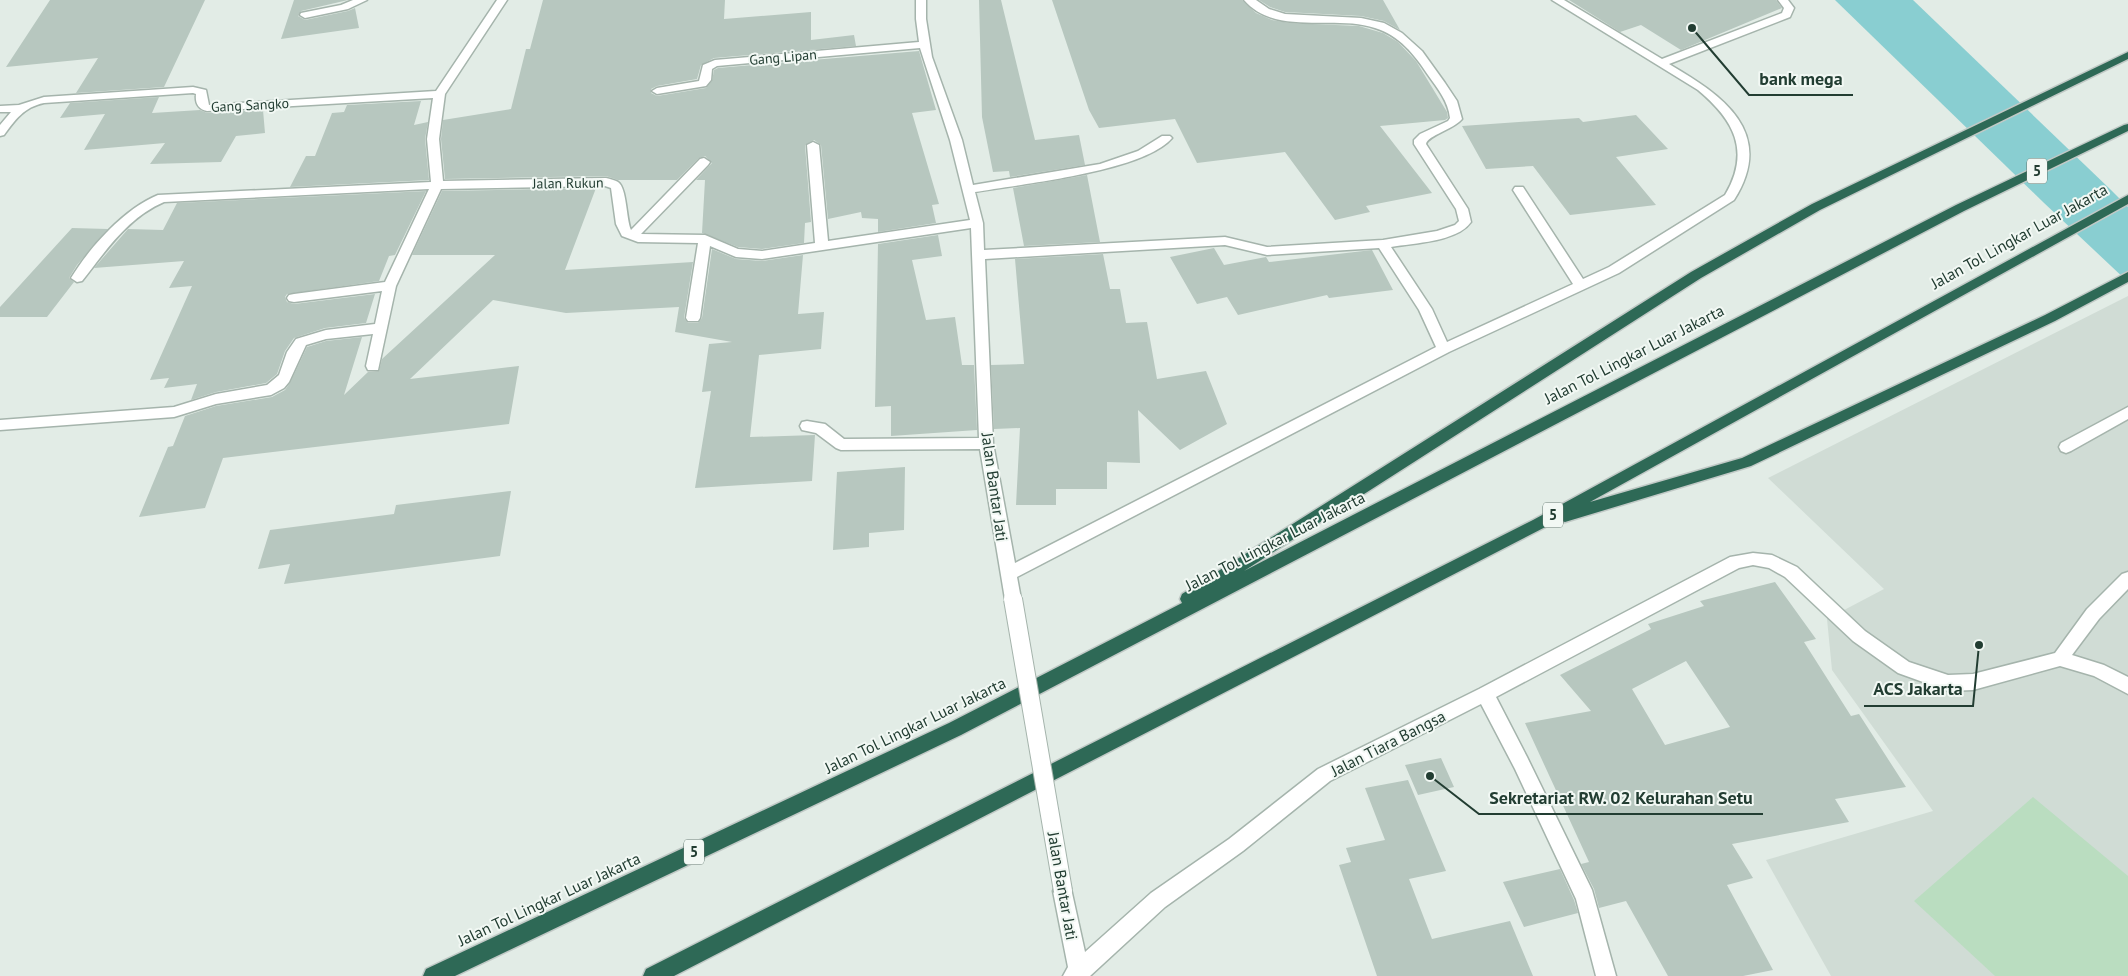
<svg xmlns="http://www.w3.org/2000/svg" width="2128" height="976" font-family="'PT Sans',sans-serif">
<style>
.built{fill:#d0dcd5}
.green{fill:#baddc0}
.water{fill:#89ced1}
.building{fill:#b7c7bf;fill-rule:evenodd}
.lines{fill:none;stroke-linecap:round;stroke-linejoin:round}
.minor-casing{stroke:#a5b4ac;stroke-width:3}
.highway-casing{stroke:#c1c9c6;stroke-width:3}
.minor{fill:#fff;fill-rule:evenodd}
.highway{fill:#2e6956;fill-rule:evenodd}
.minor-bridge-casing{stroke:#a5b4ac;stroke-width:20;stroke-linecap:butt}
.minor-bridge{stroke:#fff;stroke-width:18}
.labels{text-anchor:middle;stroke-width:4;stroke-linejoin:round;paint-order:stroke}
.far-street-label{font-size:14px;fill:#223d32;stroke:#f2f8f4}
.shield{fill:#f2f8f4;stroke:#60756c;stroke-width:1}
.shield-label{font-size:15px;font-weight:bold;fill:#223d32}
.street-label{font-size:16px;fill:#223d32;stroke:#f2f8f4}
.leader{fill:none;stroke:#223d32;stroke-width:2}
.callout-dot{fill:#223d32;stroke:#f2f8f4;stroke-width:2}
.callout-label{font-size:18px;text-anchor:middle;font-weight:bold;fill:#223d32;stroke:#f2f8f4;stroke-width:4;stroke-linejoin:round;paint-order:stroke}
</style>
<rect width="100%" height="100%" fill="#e2ece6"/>
<path class="built" d="M 2128,296 L 2128,976 L 1831,976 L 1766,860 L 1933,811 L 1832,670 L 1827,619 L 1884,589 L 1768,478 Z"/>
<path class="green" d="M 2033,797 L 2128,876 L 2128,976 L 1995,976 L 1914,901 Z"/>
<path class="water" d="M 1835,0 L 1913,0 L 2111,190 L 2128,207 L 2128,282 L 2043,202 Z"/>
<path class="building" d="M 50,0 L 205,0 L 164,87 L 76,93 L 98,58 L 6,67 Z
M 294,0 L 348,0 L 301,11 L 298,16 L 305,20 L 348,11 L 355,8 L 359,28 L 281,39 Z
M 543,0 L 725,0 L 724,19 L 811,12 L 811,40 L 854,35 L 856,46 L 714,58 L 701,65 L 697,79 L 657,86 L 651,89 L 651,93 L 657,96 L 706,88 L 712,81 L 714,70 L 718,68 L 919,51 L 936,110 L 912,113 L 939,204 L 932,205 L 936,223 L 878,232 L 878,219 L 862,218 L 861,212 L 828,219 L 821,145 L 814,140 L 805,145 L 811,222 L 805,223 L 804,243 L 762,249 L 738,247 L 702,233 L 705,180 L 696,180 L 712,163 L 705,156 L 699,158 L 677,180 L 618,180 L 606,176 L 445,179 L 441,139 L 443,120 L 511,109 L 526,49 L 530,49 Z
M 979,0 L 1001,0 L 1035,140 L 1079,135 L 1085,165 L 1010,177 L 1009,171 L 993,172 L 982,117 Z
M 1052,0 L 1242,0 L 1256,13 L 1272,20 L 1289,23 L 1359,26 L 1383,33 L 1398,42 L 1416,61 L 1447,112 L 1448,118 L 1445,120 L 1380,126 L 1432,193 L 1366,206 L 1370,212 L 1335,220 L 1285,152 L 1197,163 L 1175,119 L 1099,128 L 1089,110 Z
M 1259,0 L 1383,0 L 1400,30 L 1384,21 L 1361,16 L 1285,12 L 1270,7 Z
M 1569,0 L 1776,0 L 1782,8 L 1681,50 L 1641,25 L 1620,32 Z
M 159,97 L 152,113 L 200,110 L 207,113 L 263,110 L 265,133 L 236,136 L 221,162 L 150,164 L 165,143 L 84,150 L 105,114 L 60,118 L 70,103 Z
M 421,101 L 414,125 L 428,122 L 425,139 L 429,180 L 290,187 L 306,156 L 315,156 L 332,113 L 344,112 L 347,105 Z
M 1636,115 L 1668,149 L 1616,157 L 1656,205 L 1570,215 L 1533,166 L 1486,169 L 1462,126 L 1579,118 L 1583,122 Z
M 1087,175 L 1100,242 L 1024,246 L 1013,188 Z
M 596,188 L 565,270 L 693,262 L 684,318 L 688,323 L 698,323 L 702,318 L 712,249 L 736,259 L 762,261 L 803,255 L 798,314 L 824,312 L 821,349 L 759,355 L 750,437 L 815,435 L 812,481 L 695,488 L 711,391 L 702,392 L 709,344 L 732,342 L 675,332 L 679,307 L 566,313 L 493,300 L 410,379 L 519,366 L 509,424 L 223,458 L 205,508 L 139,517 L 168,447 L 173,446 L 185,416 L 216,406 L 272,397 L 285,390 L 290,383 L 307,347 L 326,341 L 362,337 L 344,395 L 368,372 L 379,371 L 382,359 L 495,255 L 412,255 L 442,191 Z
M 426,191 L 395,255 L 389,256 L 379,281 L 287,294 L 285,297 L 287,302 L 294,304 L 375,294 L 366,323 L 325,328 L 294,338 L 285,351 L 277,374 L 266,383 L 216,392 L 191,400 L 197,384 L 164,388 L 169,378 L 150,380 L 192,286 L 169,288 L 184,261 L 94,268 L 128,229 L 163,230 L 177,203 Z
M 72,228 L 108,229 L 77,265 L 69,278 L 74,282 L 47,317 L 0,317 L 0,307 Z
M 938,235 L 942,256 L 912,260 L 926,320 L 955,317 L 962,365 L 974,365 L 977,430 L 891,436 L 891,406 L 875,407 L 878,244 Z
M 1214,248 L 1224,265 L 1266,257 L 1269,262 L 1372,250 L 1393,290 L 1329,298 L 1327,295 L 1238,315 L 1227,297 L 1197,304 L 1170,257 Z
M 1103,254 L 1110,289 L 1120,289 L 1126,323 L 1147,322 L 1157,379 L 1206,371 L 1227,424 L 1180,450 L 1138,410 L 1140,463 L 1107,462 L 1107,489 L 1056,489 L 1056,505 L 1016,505 L 1020,428 L 994,429 L 991,365 L 1024,364 L 1015,259 Z
M 905,467 L 904,530 L 869,533 L 869,547 L 833,550 L 837,472 Z
M 511,491 L 500,556 L 284,584 L 290,564 L 258,569 L 270,530 L 394,514 L 396,505 Z
M 1775,582 L 1816,639 L 1804,642 L 1851,716 L 1859,714 L 1906,787 L 1835,799 L 1849,822 L 1732,844 L 1753,878 L 1727,885 L 1773,970 L 1743,976 L 1668,976 L 1626,901 L 1599,908 L 1594,889 L 1581,864 L 1589,862 L 1525,723 L 1591,711 L 1560,675 L 1651,629 L 1648,624 L 1704,606 L 1700,601 ZM 1686,661 L 1730,727 L 1665,745 L 1632,689 Z
M 1441,758 L 1454,787 L 1418,795 L 1405,765 Z
M 1408,780 L 1446,871 L 1409,879 L 1432,939 L 1510,921 L 1533,976 L 1377,976 L 1339,865 L 1351,862 L 1346,848 L 1385,840 L 1365,788 Z
M 1560,869 L 1574,900 L 1578,913 L 1524,927 L 1503,882 Z"/>
<g class="lines">
<g class="minor-casing">
<path id="minor" d="M 353,0 L 367,0 L 348,9 L 305,18 L 300,15 L 301,13 L 341,5 Z
M 497,0 L 507,0 L 445,94 L 439,139 L 443,181 L 606,178 C 610,179 615,180 618,182 C 627,188 626,219 631,230 L 700,159 L 704,158 L 710,162 L 708,165 L 641,234 L 705,235 L 738,249 L 762,251 L 815,243 L 807,145 L 813,142 L 819,145 L 828,241 L 970,220 L 950,140 L 920,48 L 717,66 L 712,69 L 711,80 L 706,86 L 657,94 L 652,91 L 657,88 L 699,81 L 703,65 L 715,60 L 919,42 L 916,19 L 916,0 L 926,0 L 926,19 L 932,57 L 962,140 L 973,185 L 1100,164 L 1138,151 L 1162,136 L 1170,136 L 1172,138 C 1143,172 1020,184 975,192 L 983,223 L 984,250 L 1225,237 L 1267,247 L 1383,240 L 1437,231 L 1455,225 L 1459,221 L 1456,209 L 1414,144 L 1414,140 L 1420,134 L 1448,121 L 1450,118 C 1448,101 1438,89 1428,75 C 1415,55 1399,35 1375,28 C 1334,14 1276,37 1244,0 L 1256,0 L 1269,9 L 1285,14 L 1361,18 L 1384,23 L 1402,33 L 1422,51 L 1445,83 L 1457,101 L 1462,119 C 1453,130 1428,135 1426,144 L 1468,209 L 1471,222 C 1457,242 1414,243 1391,247 L 1432,309 L 1447,342 L 1573,284 L 1513,190 L 1515,187 L 1523,187 L 1583,279 L 1609,267 L 1725,195 C 1751,151 1734,120 1698,90 L 1552,0 L 1564,0 L 1662,59 L 1782,13 L 1784,8 L 1778,0 L 1788,0 L 1794,8 L 1790,17 L 1669,64 C 1722,95 1777,132 1734,200 L 1619,273 L 1449,352 L 1017,577 L 1021,599 L 1019,604 L 1013,606 L 1007,604 L 1005,599 L 980,449 L 841,450 L 836,448 L 816,433 L 802,430 L 800,426 L 802,422 L 807,421 L 825,424 L 844,439 L 979,438 L 971,228 L 762,259 L 736,257 L 710,246 L 700,318 L 698,321 L 688,321 L 686,318 L 698,243 L 638,242 L 622,236 L 616,224 L 611,188 L 605,186 L 441,189 L 396,286 L 378,370 L 368,370 L 366,366 L 373,334 L 326,339 L 306,345 L 289,382 L 284,388 L 271,395 L 216,404 L 174,417 L 0,430 L 0,420 L 174,407 L 216,394 L 267,385 L 279,375 L 287,352 L 296,339 L 326,330 L 375,324 L 382,291 L 294,302 L 289,301 L 287,298 L 289,295 L 294,294 L 385,282 L 429,189 L 164,202 C 128,217 105,252 82,281 L 77,282 L 71,278 C 90,247 124,209 158,195 L 431,182 L 427,139 L 433,98 L 207,111 C 198,109 195,103 196,94 L 193,93 L 44,103 C 24,107 15,120 4,135 L 0,136 L 0,125 L 11,112 L 0,112 L 0,106 L 19,105 L 44,97 L 193,87 L 206,90 L 209,105 L 436,91 ZM 1225,245 L 1267,255 L 1379,248 L 1419,310 L 1436,347 L 1015,563 L 993,443 L 985,259 Z
M 2128,407 L 2128,419 L 2071,451 L 2066,453 L 2061,451 L 2059,447 L 2061,443 Z
M 1753,553 L 1772,555 L 1797,567 L 1865,631 L 1909,662 L 1948,675 L 1973,674 L 2055,653 L 2087,609 L 2122,574 L 2128,572 L 2128,589 L 2099,619 L 2072,655 L 2104,665 L 2128,677 L 2128,694 L 2094,676 L 2060,666 L 1973,690 L 1948,691 L 1898,673 L 1853,641 L 1785,577 L 1769,568 L 1753,565 L 1739,568 L 1496,697 L 1527,757 L 1592,890 L 1616,976 L 1596,976 L 1576,899 L 1515,769 L 1481,704 L 1330,781 L 1243,851 L 1165,907 L 1090,976 L 1063,976 L 1068,967 L 1053,891 L 1056,884 L 1063,881 L 1070,884 L 1085,952 L 1151,893 L 1229,839 L 1318,769 L 1479,689 L 1730,557 Z"/>
</g>
<g class="highway-casing">
<path id="highway" d="M 2128,52 L 2128,59 L 1820,210 L 1701,278 L 1244,571 L 1956,205 L 2124,125 L 2128,124 L 2128,131 L 1964,211 L 961,735 L 455,976 L 423,976 L 426,969 L 949,723 L 1182,603 L 1180,599 L 1182,594 L 1691,272 L 1812,204 Z
M 2128,195 L 2128,204 L 1590,502 L 1742,458 L 2045,315 L 2128,272 L 2128,282 L 2055,321 L 1751,466 L 1565,522 L 1559,520 L 674,976 L 643,976 L 646,969 L 1533,520 Z"/>
</g>
<use href="#minor" class="minor"/>
<use href="#highway" class="highway"/>
<g class="minor-bridge-casing">
<path id="minor-bridge" d="M 1013,599 L 1063,891"/>
</g>
<use href="#minor-bridge" class="minor-bridge"/>
</g>
<g class="labels">
<g class="far-street-label">
<text transform="translate(783 57) rotate(-5)" y="5">Gang Lipan</text>
<text transform="translate(250 105) rotate(-3)" y="5">Gang Sangko</text>
<text transform="translate(568 183) rotate(-1)" y="5">Jalan Rukun</text>
</g>
<g class="shield">
<rect x="2027" y="158.5" width="20" height="25" rx="4"/>
<rect x="1543" y="502.5" width="20" height="25" rx="4"/>
<rect x="684" y="839.5" width="20" height="25" rx="4"/>
</g>
<g class="shield-label">
<text x="2037" y="176">5</text>
<text x="1553" y="520">5</text>
<text x="694" y="857">5</text>
</g>
<g class="street-label">
<text transform="translate(2019 236) rotate(-29)" y="6">Jalan Tol Lingkar Luar Jakarta</text>
<text transform="translate(1634 354) rotate(-27)" y="6">Jalan Tol Lingkar Luar Jakarta</text>
<text transform="translate(995 487) rotate(82)" y="6">Jalan Bantar Jati</text>
<text transform="translate(1275 541) rotate(-27)" y="6">Jalan Tol Lingkar Luar Jakarta</text>
<text transform="translate(915 725) rotate(-26)" y="6">Jalan Tol Lingkar Luar Jakarta</text>
<text transform="translate(1388 743) rotate(-27)" y="6">Jalan Tiara Bangsa</text>
<text transform="translate(1063 886) rotate(80)" y="6">Jalan Bantar Jati</text>
<text transform="translate(549 899) rotate(-25)" y="6">Jalan Tol Lingkar Luar Jakarta</text>
</g>
</g>
<path class="leader" d="M1692 28L1749 95H1853M1979 645L1973 706H1864M1430 776L1479 814H1763"/>
<g class="callout-dot">
<circle cx="1692" cy="28" r="5"/>
<circle cx="1979" cy="645" r="5"/>
<circle cx="1430" cy="776" r="5"/>
</g>
<g class="callout-label">
<text x="1801" y="85">bank mega</text>
<text x="1918" y="695">ACS Jakarta</text>
<text x="1621" y="804">Sekretariat RW. 02 Kelurahan Setu</text>
</g>
</svg>
